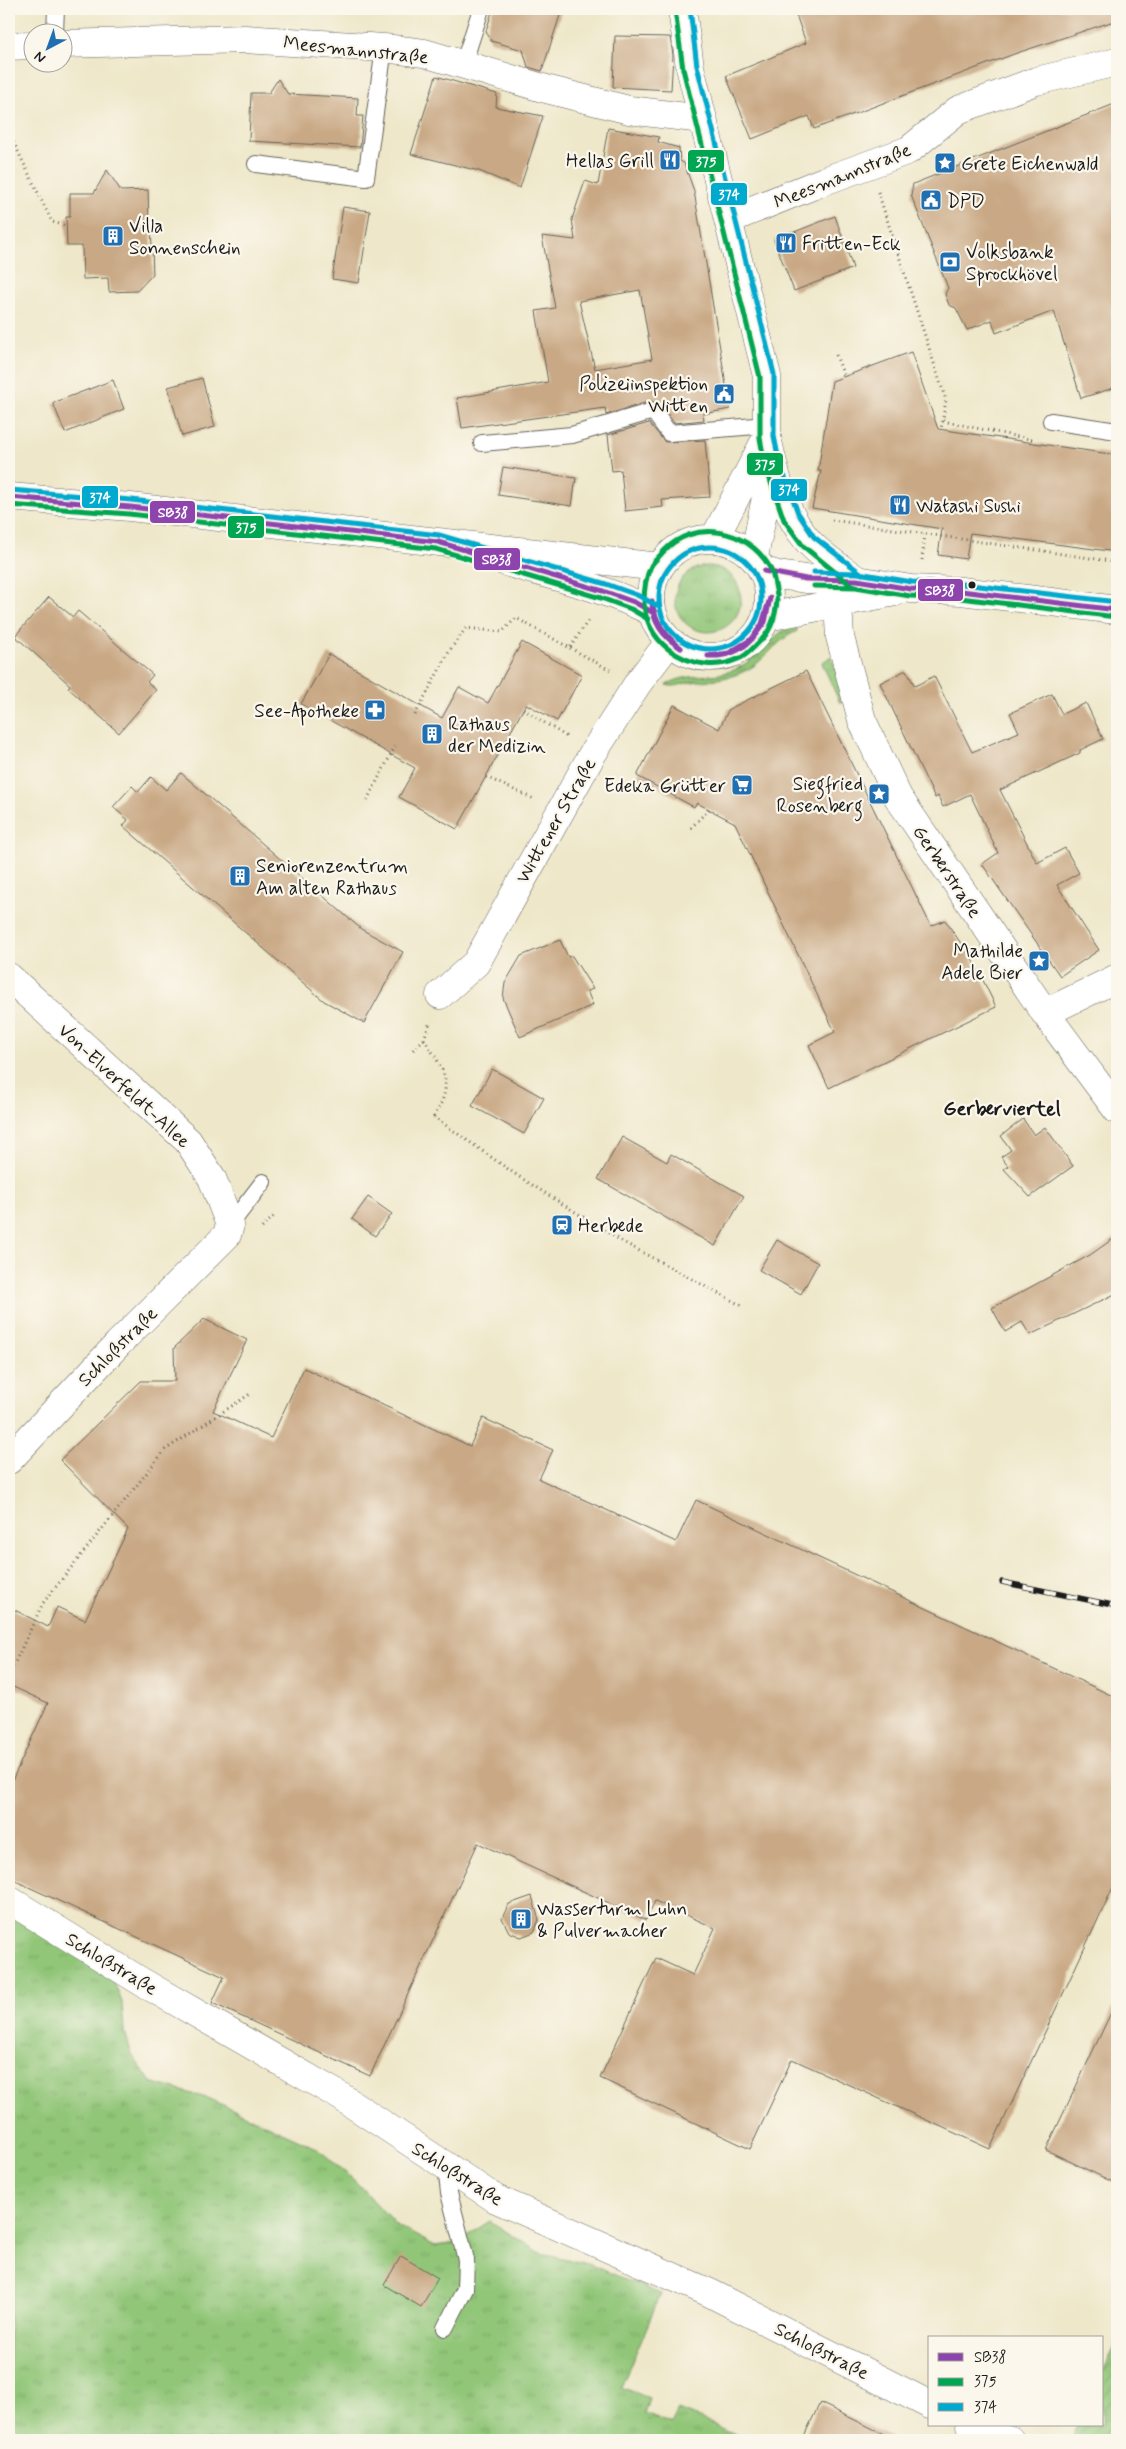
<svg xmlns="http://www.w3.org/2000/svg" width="1126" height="2449" font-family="Mynerve,sans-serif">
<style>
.grass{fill:url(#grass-tufts);stroke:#56714a}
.garden{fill:url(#garden-furrows);stroke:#56714a}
.building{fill:#c9a985;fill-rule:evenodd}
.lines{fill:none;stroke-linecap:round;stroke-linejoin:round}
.lane-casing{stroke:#666359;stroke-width:18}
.street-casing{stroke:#666359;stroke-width:29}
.secondary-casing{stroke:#666359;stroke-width:29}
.path{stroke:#666359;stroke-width:3;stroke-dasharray:1 4;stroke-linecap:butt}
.lane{stroke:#fff;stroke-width:16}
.street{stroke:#fff;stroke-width:28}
.secondary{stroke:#fff;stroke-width:28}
.rail-casing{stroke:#1c1c1c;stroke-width:5.5}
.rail{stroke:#fbf7ec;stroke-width:4;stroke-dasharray:11;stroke-linecap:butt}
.bus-1-casing{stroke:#fbf7ec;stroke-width:9}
.bus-2-casing{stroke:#fbf7ec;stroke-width:9}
.bus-3-casing{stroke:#fbf7ec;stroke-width:9}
.bus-1{stroke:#8e44ad;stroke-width:5}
.bus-2{stroke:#00a651;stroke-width:5}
.bus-3{stroke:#00a9ce;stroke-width:5}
.bus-dot{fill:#1c1c1c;stroke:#fbf7ec;stroke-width:2}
.labels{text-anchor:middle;stroke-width:4.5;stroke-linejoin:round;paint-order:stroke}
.street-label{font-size:19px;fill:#1c1c1c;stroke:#fbf7ec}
.poi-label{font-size:19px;fill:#1c1c1c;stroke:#fbf7ec;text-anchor:start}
.neighbourhood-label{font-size:20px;font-weight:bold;fill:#1c1c1c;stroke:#fbf7ec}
.line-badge{stroke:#fbf7ec;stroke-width:2}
.badge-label{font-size:14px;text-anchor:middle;font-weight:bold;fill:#fff}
</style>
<defs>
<pattern id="grass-tufts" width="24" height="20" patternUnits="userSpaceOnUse" patternTransform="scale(1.25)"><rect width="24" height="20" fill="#91c678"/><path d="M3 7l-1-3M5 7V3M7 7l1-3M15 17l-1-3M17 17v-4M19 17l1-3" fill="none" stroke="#7caa67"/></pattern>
<pattern id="garden-furrows" width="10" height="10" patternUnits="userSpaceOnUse" patternTransform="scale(1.25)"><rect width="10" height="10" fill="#91c678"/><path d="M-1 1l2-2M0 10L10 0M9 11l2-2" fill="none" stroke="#7caa67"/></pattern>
</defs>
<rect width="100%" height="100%" fill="#fbf7ec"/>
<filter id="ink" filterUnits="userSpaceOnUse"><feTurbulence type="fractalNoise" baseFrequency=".02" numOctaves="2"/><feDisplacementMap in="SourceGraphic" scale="10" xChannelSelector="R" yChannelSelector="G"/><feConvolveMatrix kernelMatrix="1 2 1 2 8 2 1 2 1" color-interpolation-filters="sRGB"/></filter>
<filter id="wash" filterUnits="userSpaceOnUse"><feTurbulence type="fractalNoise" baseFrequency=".0096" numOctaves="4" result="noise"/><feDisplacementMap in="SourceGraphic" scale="20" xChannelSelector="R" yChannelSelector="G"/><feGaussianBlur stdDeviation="1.12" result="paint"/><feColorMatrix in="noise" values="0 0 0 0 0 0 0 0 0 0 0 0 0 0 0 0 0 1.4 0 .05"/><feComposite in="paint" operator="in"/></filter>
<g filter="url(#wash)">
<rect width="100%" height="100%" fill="#eee7c9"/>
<path class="grass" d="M675 599a33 33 0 1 1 66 0a33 33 0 1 1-66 0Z
M 796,624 L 797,631 C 780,638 769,654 755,665 C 735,679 715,679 692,682 C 682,683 677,688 666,685 C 689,671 715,680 738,668 C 760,657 772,633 796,624 Z
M 831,656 L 844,692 L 840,703 L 822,663 Z
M 9,1910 L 112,1978 L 122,2002 L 124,2029 L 132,2055 L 151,2082 L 210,2099 L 317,2148 L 356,2182 L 396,2225 L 435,2246 L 456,2243 L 490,2221 L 538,2252 L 591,2265 L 661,2294 L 621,2387 L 649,2398 L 644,2413 L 671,2424 L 678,2410 L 751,2440 L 9,2440 Z"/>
<path class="garden" d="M 1117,2342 L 1117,2440 L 1071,2440 L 1078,2425 L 1102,2425 L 1102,2374 Z"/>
<g id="blocks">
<path class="building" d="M 493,9 L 562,9 L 542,71 L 528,67 L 523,50 L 491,41 L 486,31 Z
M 794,9 L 1117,9 L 1117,20 L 1014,54 L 814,129 L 809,116 L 752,139 L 726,76 L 806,43 Z
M 615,36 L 670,37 L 673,55 L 671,90 L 613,87 Z
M 436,76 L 497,94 L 496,107 L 543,116 L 520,188 L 479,171 L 411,154 Z
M 278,79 L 288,94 L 358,98 L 357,116 L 363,116 L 360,147 L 249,141 L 251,93 L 269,93 Z
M 1117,103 L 1117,387 L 1081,398 L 1054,311 L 996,333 L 992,320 L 967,330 L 956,308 L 949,305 L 945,294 L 948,288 L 911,195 L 913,184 Z
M 608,128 L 659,137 L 658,142 L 679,148 L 680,161 L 684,163 L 694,191 L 730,409 L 703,414 L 704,420 L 674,423 L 661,405 L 651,401 L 606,415 L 605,408 L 462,428 L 457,398 L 548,382 L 536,311 L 555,308 L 542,236 L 575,240 L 572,219 L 585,181 L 598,185 ZM 640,290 L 652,359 L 595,369 L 579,301 Z
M 107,170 L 121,191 L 148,190 L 149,224 L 151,224 L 153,274 L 137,291 L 109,292 L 108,278 L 83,279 L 82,246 L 67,246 L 66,217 L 70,217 L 70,193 L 94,193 Z
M 343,207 L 370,211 L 359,283 L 332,279 Z
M 835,216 L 853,268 L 794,291 L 774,240 Z
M 911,352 L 938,429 L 1117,455 L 1117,552 L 970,533 L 966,559 L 938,555 L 942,529 L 812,508 L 821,471 L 818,471 L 832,381 Z
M 202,378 L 215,427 L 182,436 L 168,387 Z
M 113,380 L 124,409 L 65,433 L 53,403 Z
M 649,423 L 665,442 L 705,440 L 710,497 L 662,500 L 663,507 L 625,511 L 621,470 L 612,471 L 608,435 Z
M 503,467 L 576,478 L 572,506 L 498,495 Z
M 49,597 L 73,617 L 78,611 L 153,675 L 147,682 L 156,690 L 119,733 L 68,688 L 70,685 L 15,636 Z
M 522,642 L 582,675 L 557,721 L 526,704 L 457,829 L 399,797 L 415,768 L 301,704 L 329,654 L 442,718 L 459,687 L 488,703 Z
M 906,670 L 915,686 L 934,676 L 972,752 L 1019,732 L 1010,713 L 1052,694 L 1062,714 L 1086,703 L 1103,739 L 1080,750 L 1080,753 L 1000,790 L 1037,863 L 1065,848 L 1079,873 L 1057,885 L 1099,950 L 1060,976 L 982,864 L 998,853 L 970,794 L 943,807 L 938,796 L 935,798 L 880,683 Z
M 806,671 L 931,926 L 945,920 L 975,964 L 996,1007 L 829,1088 L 809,1045 L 835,1032 L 735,823 L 697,803 L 694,807 L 637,776 L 674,705 L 719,729 L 729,709 Z
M 181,773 L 361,929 L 403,952 L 364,1023 L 324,1001 L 123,826 L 128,820 L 113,807 L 132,786 L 138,792 L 151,777 L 166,790 Z
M 560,940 L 568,957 L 572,956 L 593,989 L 587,991 L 593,1005 L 520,1037 L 503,998 L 505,983 L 521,956 Z
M 492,1069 L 544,1098 L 524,1134 L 472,1106 Z
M 1023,1119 L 1034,1135 L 1045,1127 L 1073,1166 L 1030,1197 L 1004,1169 L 1008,1166 L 1001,1157 L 1011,1150 L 1001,1136 Z
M 622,1137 L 667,1162 L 671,1154 L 744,1196 L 715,1246 L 598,1179 Z
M 368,1197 L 392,1214 L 375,1236 L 352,1219 Z
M 1117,1236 L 1117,1293 L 1030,1335 L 1022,1322 L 1005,1332 L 992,1308 L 1090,1255 Z
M 777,1240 L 818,1263 L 801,1294 L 759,1270 Z
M 204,1319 L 247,1340 L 213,1411 L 271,1438 L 304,1368 L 470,1446 L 483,1418 L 553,1450 L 539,1479 L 676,1542 L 696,1500 L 1117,1698 L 1117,1879 L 990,2149 L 792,2059 L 750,2149 L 600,2078 L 656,1958 L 693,1975 L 715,1928 L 655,1901 L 646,1920 L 478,1843 L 370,2076 L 212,2003 L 224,1977 L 9,1878 L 9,1787 L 48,1703 L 9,1685 L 9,1607 L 48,1627 L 57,1607 L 85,1620 L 128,1529 L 60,1460 L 141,1381 L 175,1381 L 174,1348 Z
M 532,1896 L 539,1920 L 534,1932 L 521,1937 L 509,1932 L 502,1918 L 509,1904 Z
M 1117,2000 L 1117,2184 L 1046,2150 Z
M 401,2256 L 438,2278 L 421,2307 L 384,2285 Z
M 820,2403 L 896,2440 L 802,2440 Z"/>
</g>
</g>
<g filter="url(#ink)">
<use href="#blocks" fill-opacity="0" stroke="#666359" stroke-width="1"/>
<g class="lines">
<g class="lane-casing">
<path id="lane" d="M 55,32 L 56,9
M 463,65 L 481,9
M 256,164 L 366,178 L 384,48
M 1051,421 L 1117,431
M 482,443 L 572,435 L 653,411 L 669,433 L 768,425
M 230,1225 L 263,1182
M 445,2328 L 465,2289 L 466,2260 L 449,2193 L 446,2166"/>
</g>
<g class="street-casing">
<path id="street" d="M 62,44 L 245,39 L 384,48 L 424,53 L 546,89 L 629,110 L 702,119
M 9,46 L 32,45
M 730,219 L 824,181 L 909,150 L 958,110 L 1036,81 L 1117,62
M 838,604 L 840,637 L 862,720 L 898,797 L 1045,1013 L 1117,1110
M 9,977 L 188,1141 L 212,1178 L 230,1225 L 227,1235 L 118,1344 L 9,1460
M 440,995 L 476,963 L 593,753 L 638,683 L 670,641
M 1045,1013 L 1117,978
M 9,1900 L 142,1982 L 340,2096 L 496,2199 L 710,2293 L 930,2405
M 970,2425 L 984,2432 L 1010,2440"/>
</g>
<g class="secondary-casing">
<path id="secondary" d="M 682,9 L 690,67 L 767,376 L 767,437 L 714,539
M 767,437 C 775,474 783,512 808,541 C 821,556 841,568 857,580
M 9,497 L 130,507 L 659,567
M651 598a59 59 0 1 1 118 0a59 59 0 1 1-118 0Z
M 754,557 L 772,467
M 506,562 C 555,577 607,588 652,612
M 764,571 L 778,575 L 806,579 L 857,580 L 911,589 L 961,591 L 1117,610
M 767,617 L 895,592"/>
</g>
<path class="path" d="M 9,133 L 52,222 L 67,226
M 878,192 L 946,400 L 941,429
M 836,355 L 844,376
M 943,421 L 1033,440
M 832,520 L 1117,562
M 922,560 L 925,534
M 570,648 L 610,670
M 523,709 L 567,737
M 415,715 L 450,650 L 466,628 L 502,632 L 516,618 L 570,648 L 589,619
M 486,777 L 534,799
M 367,800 L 397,743
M 691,828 L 709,809
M 424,1039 C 444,1071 455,1081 434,1117 L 518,1176 L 623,1242 L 744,1307
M 413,1050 L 424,1039 L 430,1022
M 262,1228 L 274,1216
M 9,1675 L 43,1603 L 165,1450 L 250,1394
M 9,1702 L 13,1713"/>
<use href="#lane" class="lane"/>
<use href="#street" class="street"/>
<use href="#secondary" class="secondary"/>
<g class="rail-casing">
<path id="rail" d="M 1002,1582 L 1117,1606"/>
</g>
<use href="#rail" class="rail"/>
<g class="bus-1-casing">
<path id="bus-1" d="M 9,497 L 130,507 L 438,542 L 603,591 L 634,602 L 652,612
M 764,571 L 806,579 L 857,580 L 911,589 L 961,591 L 1117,610
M 652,601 C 655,622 665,635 681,648
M 652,601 C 652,622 663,637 681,648
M 752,639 L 762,624 L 770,598
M 752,639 L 765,622 L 770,598
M 708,656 C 726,657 740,652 752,639
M 708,656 L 729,653 L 752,639"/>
</g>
<g class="bus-2-casing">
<path id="bus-2" d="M 675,10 L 683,69 L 760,377 L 760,438 L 765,465 L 784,520 L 803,546 L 852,586
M 9,505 L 129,514 L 436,549 L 601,598 L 631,609 L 648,619
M 814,586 L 856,587 L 910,596 L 960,598 L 1116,617
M 777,595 C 775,586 774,574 769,566 C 747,529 694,518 663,552 C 660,556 654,561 651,566 C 645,578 644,590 644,603 C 646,648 698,677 738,659 C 746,656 751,650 756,645 C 771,633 776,617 777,599"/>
</g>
<g class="bus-3-casing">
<path id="bus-3" d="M 690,9 L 697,66 L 774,374 L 774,436 L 779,461 L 798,513 L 814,537 L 862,574
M 10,490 L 131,500 L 439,535 L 606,584 L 637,595 L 656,605
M659 598a51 51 0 1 1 102 0a51 51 0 1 1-102 0Z
M 814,572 L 858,573 L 912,582 L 962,584 L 1117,602"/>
</g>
<use href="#bus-1" class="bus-1"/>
<use href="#bus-2" class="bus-2"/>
<use href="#bus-3" class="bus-3"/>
</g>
</g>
<defs>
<g id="restaurant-square" transform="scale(1.125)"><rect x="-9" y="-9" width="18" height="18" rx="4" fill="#1f6fb2" stroke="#fbf7ec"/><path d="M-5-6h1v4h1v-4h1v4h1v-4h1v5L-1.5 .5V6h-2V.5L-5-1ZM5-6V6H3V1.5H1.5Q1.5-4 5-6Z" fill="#fff"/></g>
<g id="sight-square" transform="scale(1.125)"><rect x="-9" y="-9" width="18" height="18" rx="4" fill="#1f6fb2" stroke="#fbf7ec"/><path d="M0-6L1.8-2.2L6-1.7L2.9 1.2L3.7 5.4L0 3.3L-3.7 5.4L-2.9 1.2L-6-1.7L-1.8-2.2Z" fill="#fff"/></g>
<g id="civic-square" transform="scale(1.125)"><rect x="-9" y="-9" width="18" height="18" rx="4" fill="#1f6fb2" stroke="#fbf7ec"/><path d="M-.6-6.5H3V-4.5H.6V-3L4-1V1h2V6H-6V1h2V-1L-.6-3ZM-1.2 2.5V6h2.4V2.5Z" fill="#fff"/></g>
<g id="building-square" transform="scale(1.125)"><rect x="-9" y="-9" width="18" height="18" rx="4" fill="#1f6fb2" stroke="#fbf7ec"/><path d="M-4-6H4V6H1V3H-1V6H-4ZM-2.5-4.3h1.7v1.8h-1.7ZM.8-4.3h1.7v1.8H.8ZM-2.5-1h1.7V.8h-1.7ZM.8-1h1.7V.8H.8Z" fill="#fff"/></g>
<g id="bank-square" transform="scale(1.125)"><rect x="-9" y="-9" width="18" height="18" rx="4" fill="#1f6fb2" stroke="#fbf7ec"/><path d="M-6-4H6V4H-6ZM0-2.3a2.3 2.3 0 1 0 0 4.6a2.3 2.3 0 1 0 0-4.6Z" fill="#fff"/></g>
<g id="pharmacy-square" transform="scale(1.125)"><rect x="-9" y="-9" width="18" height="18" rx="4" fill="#1f6fb2" stroke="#fbf7ec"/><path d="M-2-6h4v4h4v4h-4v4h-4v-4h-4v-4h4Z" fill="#fff"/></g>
<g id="supermarket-square" transform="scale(1.125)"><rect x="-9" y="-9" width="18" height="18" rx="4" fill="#1f6fb2" stroke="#fbf7ec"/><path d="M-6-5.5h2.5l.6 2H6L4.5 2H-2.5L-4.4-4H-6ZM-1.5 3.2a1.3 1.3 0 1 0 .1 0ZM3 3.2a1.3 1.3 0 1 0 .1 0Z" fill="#fff"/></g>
<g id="station-square" transform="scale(1.125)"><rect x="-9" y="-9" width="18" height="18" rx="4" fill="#1f6fb2" stroke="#fbf7ec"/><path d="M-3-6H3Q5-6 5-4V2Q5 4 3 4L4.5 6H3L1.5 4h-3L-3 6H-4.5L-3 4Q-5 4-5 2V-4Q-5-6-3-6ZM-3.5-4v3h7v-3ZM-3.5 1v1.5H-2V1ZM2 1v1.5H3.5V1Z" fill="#fff"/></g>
</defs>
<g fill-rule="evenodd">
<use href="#restaurant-square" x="670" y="160"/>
<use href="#sight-square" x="945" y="163"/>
<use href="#civic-square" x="931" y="200"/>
<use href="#building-square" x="113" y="236"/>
<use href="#restaurant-square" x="786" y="243"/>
<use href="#bank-square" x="950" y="262"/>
<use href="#civic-square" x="724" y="394"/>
<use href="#restaurant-square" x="900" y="505"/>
<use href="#pharmacy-square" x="375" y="710"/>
<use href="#building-square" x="432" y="734"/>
<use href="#supermarket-square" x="742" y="785"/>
<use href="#sight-square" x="879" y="794"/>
<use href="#building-square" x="240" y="876"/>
<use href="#sight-square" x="1039" y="961"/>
<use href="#station-square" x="562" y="1225"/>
<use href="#building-square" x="521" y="1919"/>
</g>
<circle class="bus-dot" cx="972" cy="585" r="4.5"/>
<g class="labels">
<g class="street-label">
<text transform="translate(356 49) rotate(6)" y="7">Meesmannstraße</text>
<text transform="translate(842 175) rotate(-22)" y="7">Meesmannstraße</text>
<text transform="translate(555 820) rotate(-60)" y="7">Wittener Straße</text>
<text transform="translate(948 871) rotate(56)" y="7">Gerberstraße</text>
<text transform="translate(125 1085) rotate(43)" y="7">Von-Elverfeldt-Allee</text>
<text transform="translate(117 1346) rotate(-45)" y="7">Schloßstraße</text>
<text transform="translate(112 1963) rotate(31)" y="7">Schloßstraße</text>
<text transform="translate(458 2173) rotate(32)" y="7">Schloßstraße</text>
<text transform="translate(822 2350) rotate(27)" y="7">Schloßstraße</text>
</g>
<g class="poi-label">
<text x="654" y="167" text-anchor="end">Hellas Grill</text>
<text x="961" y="170">Grete Eichenwald</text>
<text x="947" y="207">DPD</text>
<text x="129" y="232">Villa<tspan x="129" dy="22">Sonnenschein</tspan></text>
<text x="802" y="250">Fritten-Eck</text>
<text x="966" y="258">Volksbank<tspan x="966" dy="22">Sprockhövel</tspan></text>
<text x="708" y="390" text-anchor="end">Polizeiinspektion<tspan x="708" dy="22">Witten</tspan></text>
<text x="916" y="512">Watashi Sushi</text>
<text x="359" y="717" text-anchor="end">See-Apotheke</text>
<text x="448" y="730">Rathaus<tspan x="448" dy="22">der Medizin</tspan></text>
<text x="863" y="790" text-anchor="end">Siegfried<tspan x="863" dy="22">Rosenberg</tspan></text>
<text x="726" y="792" text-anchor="end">Edeka Grütter</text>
<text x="256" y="872">Seniorenzentrum<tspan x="256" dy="22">Am alten Rathaus</tspan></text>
<text x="1023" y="957" text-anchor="end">Mathilde<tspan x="1023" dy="22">Adele Bier</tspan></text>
<text x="578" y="1232">Herbede</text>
<text x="537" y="1915">Wasserturm Luhn<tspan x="537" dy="22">&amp; Pulvermacher</tspan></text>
</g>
<g class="neighbourhood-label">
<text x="1002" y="1115">Gerberviertel</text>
</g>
</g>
<g class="line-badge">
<rect x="687" y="149" width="38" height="24" rx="5" fill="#00a651"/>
<rect x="710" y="182" width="38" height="24" rx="5" fill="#00a9ce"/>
<rect x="746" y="452" width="38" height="24" rx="5" fill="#00a651"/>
<rect x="770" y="478" width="38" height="24" rx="5" fill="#00a9ce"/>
<rect x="81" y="485" width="38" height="24" rx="5" fill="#00a9ce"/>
<rect x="149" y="500" width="47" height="24" rx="5" fill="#8e44ad"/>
<rect x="227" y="515" width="38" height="24" rx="5" fill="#00a651"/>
<rect x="473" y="547" width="48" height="24" rx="5" fill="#8e44ad"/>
<rect x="917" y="578" width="47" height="24" rx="5" fill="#8e44ad"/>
</g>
<g class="badge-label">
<text x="706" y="166">375</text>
<text x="729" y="199">374</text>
<text x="765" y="469">375</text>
<text x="789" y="494">374</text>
<text x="100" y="502">374</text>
<text x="173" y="517">SB38</text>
<text x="246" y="532">375</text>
<text x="497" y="564">SB38</text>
<text x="940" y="595">SB38</text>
</g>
<rect width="1126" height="2449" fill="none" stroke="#fbf7ec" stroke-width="30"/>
<rect x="928" y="2336" width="175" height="90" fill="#fbf7ec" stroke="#a29f99"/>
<rect x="938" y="2353" width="25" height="8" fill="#8e44ad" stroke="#a29f99"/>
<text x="974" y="2362" font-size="15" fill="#1c1c1c">SB38</text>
<rect x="938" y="2378" width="25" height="8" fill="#00a651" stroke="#a29f99"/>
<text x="974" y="2386" font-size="15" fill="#1c1c1c">375</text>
<rect x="938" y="2403" width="25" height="8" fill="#00a9ce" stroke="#a29f99"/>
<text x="974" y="2412" font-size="15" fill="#1c1c1c">374</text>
<g transform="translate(48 48) rotate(221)"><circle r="24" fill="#fbf7ec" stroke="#a29f99"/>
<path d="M0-4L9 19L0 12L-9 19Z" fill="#1f6fb2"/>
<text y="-8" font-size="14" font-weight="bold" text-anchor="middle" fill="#1c1c1c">N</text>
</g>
</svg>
